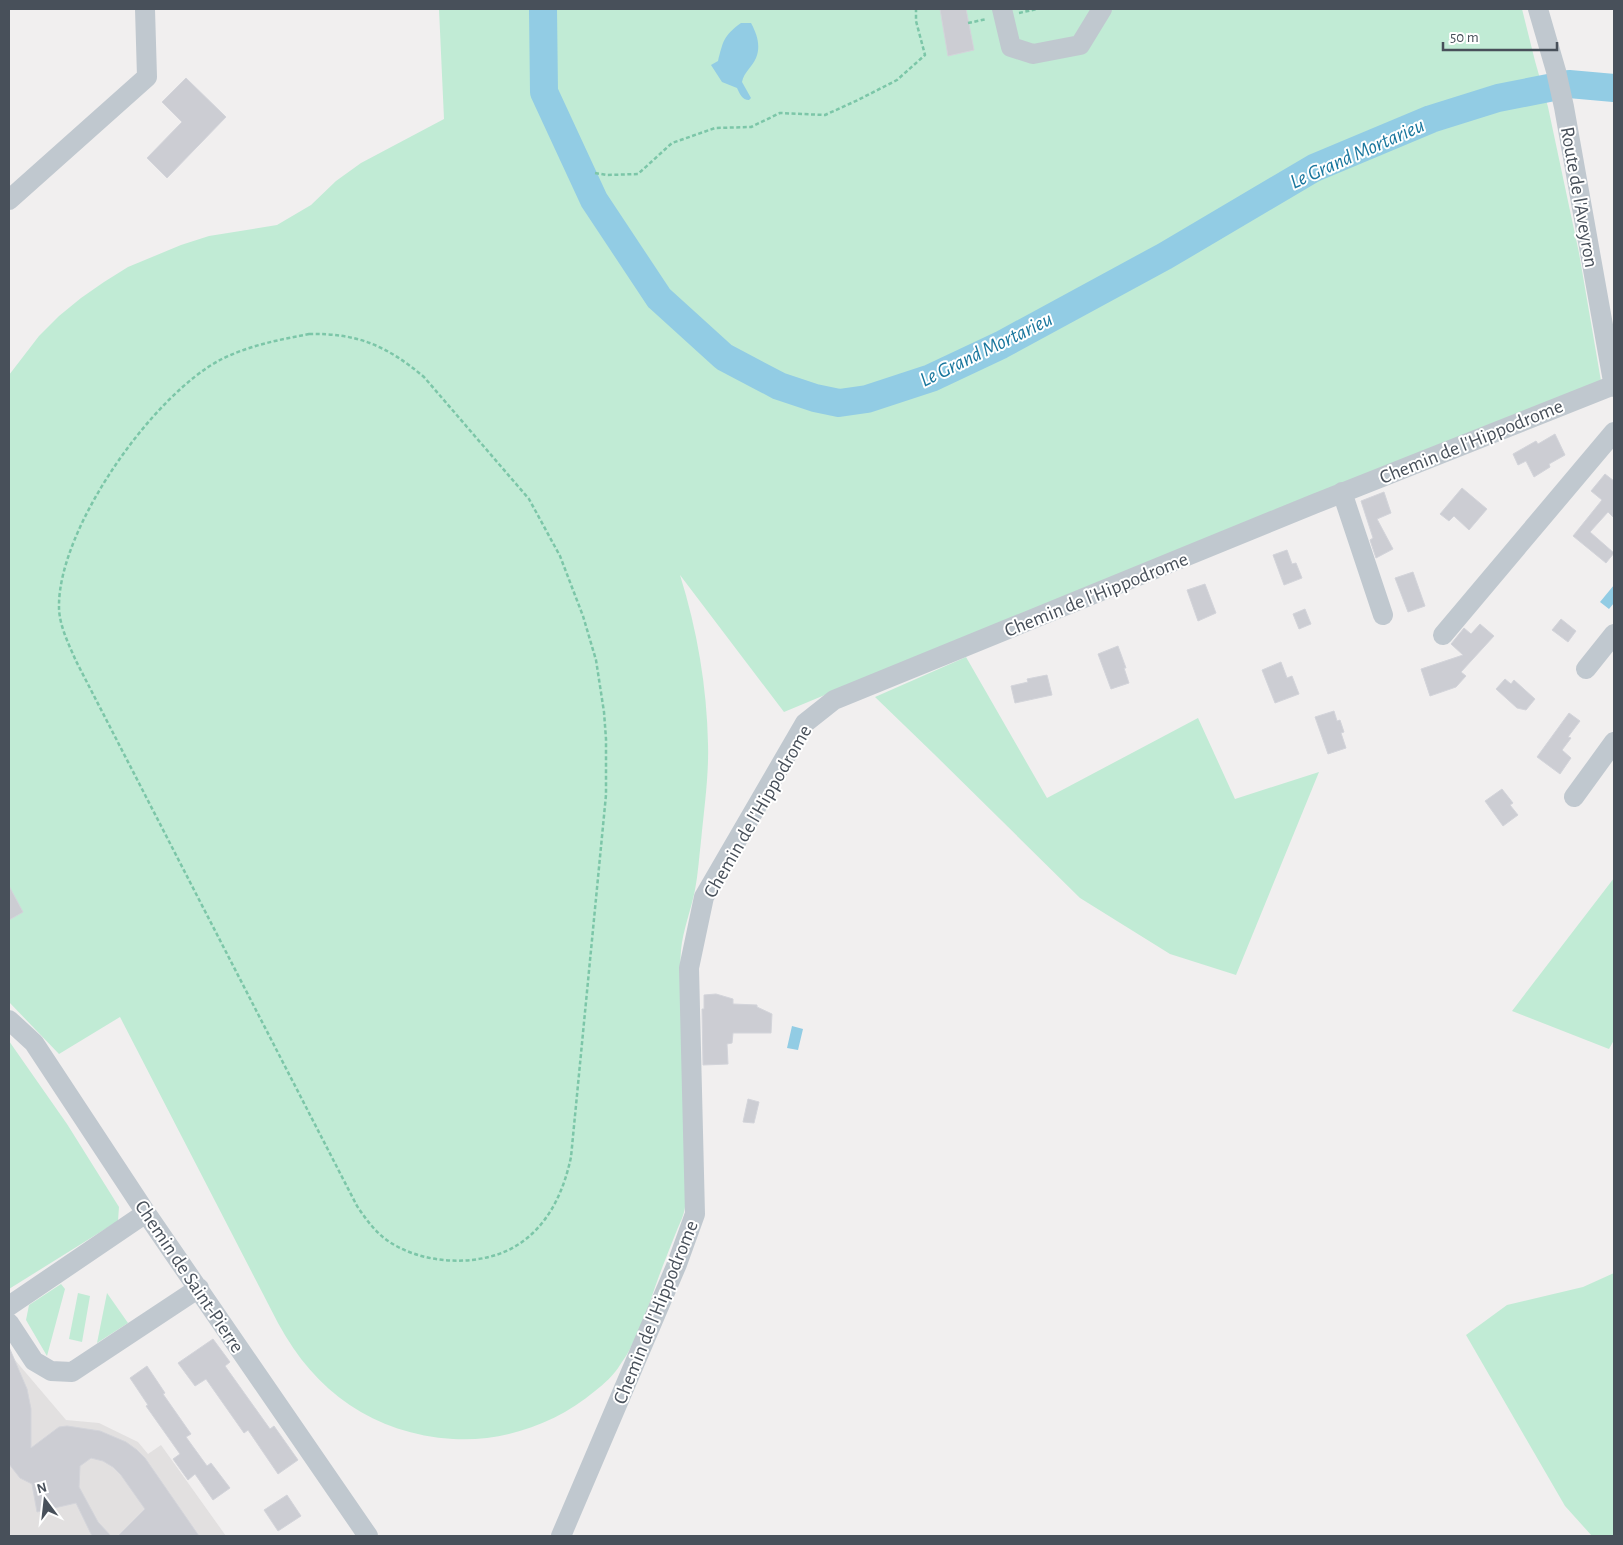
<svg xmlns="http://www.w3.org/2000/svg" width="1623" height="1545" font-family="'Alegreya Sans',sans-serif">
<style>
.education{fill:#e2e0e0}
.green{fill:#c1ebd5}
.water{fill:#92cce4}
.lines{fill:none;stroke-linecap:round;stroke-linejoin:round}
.river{stroke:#92cce4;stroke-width:28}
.building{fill:#cccdd3;stroke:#d3d4da}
.path{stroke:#7cc6a8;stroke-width:2.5;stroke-dasharray:4 2.5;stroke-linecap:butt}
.minor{stroke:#c0c8cf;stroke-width:20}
.labels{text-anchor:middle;stroke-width:4;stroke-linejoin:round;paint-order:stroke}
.street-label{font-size:20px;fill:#48505a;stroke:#fff}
.water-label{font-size:21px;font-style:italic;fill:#19769d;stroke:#fff}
</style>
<rect width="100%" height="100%" fill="#f1efef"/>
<path class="education" d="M 9,1353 L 66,1420 L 99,1423 L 138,1442 L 148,1454 L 161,1445 L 226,1536 L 11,1536 L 9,1533 Z"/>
<path class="green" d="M 439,9 L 1522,9 L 1535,61 L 1548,107 L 1579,253 L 1601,381 L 957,640 L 784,712 L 680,575 C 697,629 707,687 708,744 C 709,775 704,810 701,841 C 699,858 698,874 695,890 C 691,910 683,930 681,950 C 679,972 682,995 682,1017 C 683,1062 684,1107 684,1152 C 684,1170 687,1189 685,1207 C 684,1215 680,1223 677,1230 C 671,1245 665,1260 659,1276 C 648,1306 639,1339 620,1365 C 614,1375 604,1384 595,1391 C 556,1424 503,1442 453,1439 C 374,1434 315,1392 278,1323 L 120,1017 L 59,1054 L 9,1002 L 9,375 L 39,336 L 59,316 L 81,298 L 104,282 L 128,267 L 181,245 L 209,236 L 277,225 L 311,205 L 336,181 L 361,163 L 444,119 Z
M 966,657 L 1047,798 L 1198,718 L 1235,799 L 1319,772 L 1236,975 L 1170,954 L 1080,898 L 934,754 L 875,697 Z
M 1614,878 L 1614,1040 L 1609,1049 L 1512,1011 Z
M 9,1041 L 67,1124 L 119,1207 L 118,1221 L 9,1289 Z
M 1614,1273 L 1614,1536 L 1592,1536 L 1565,1506 L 1466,1335 L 1507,1305 L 1583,1287 Z
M 61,1284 L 65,1289 L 47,1356 L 26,1320 L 29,1305 Z
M 78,1293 L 90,1296 L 82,1342 L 69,1339 Z
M 107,1293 L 128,1323 L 97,1343 Z"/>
<path class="water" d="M 741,23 L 751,23 C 757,34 761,46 756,58 C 752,67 744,72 742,82 L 751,98 L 749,100 C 742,100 740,94 737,88 L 722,82 L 711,65 L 718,61 C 723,42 723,36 741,23 Z
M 1614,585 L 1614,603 L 1609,609 L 1600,602 Z
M 792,1026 L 803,1029 L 798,1050 L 787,1048 Z"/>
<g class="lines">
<path class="river" d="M 543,9 L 544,92 L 594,200 L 659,298 L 724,357 L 779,386 L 815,398 L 839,403 L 867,399 L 931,378 L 1001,345 L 1165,256 L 1314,168 L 1431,119 L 1498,98 L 1569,84 L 1614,88"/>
</g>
<path class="building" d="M 940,9 L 966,9 L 974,50 L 948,56 Z
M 186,78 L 226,117 L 167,178 L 147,158 L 182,122 L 162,102 Z
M 1555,434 L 1565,455 L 1549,464 L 1550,467 L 1534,477 L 1526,461 L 1518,465 L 1513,454 L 1536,441 L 1538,444 Z
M 1605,474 L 1614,481 L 1614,518 L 1608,512 L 1590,532 L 1614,553 L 1606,563 L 1573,536 L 1602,500 L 1591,491 Z
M 1462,488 L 1487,509 L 1469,530 L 1454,516 L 1449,521 L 1440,514 Z
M 1384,492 L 1391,513 L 1377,519 L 1393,549 L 1376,558 L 1370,540 L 1373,538 L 1361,501 Z
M 1287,550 L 1292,564 L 1296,563 L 1302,578 L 1284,585 L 1273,555 Z
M 1413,572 L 1425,606 L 1408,612 L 1395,578 Z
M 1205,584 L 1216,613 L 1198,621 L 1187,590 Z
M 1305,609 L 1311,624 L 1299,629 L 1293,614 Z
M 1561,619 L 1576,631 L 1568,642 L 1552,630 Z
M 1480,624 L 1494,636 L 1461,672 L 1466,676 L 1456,687 L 1430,696 L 1421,669 L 1463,655 L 1451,644 L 1464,628 L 1471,634 Z
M 1118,646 L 1126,668 L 1124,668 L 1129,683 L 1111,689 L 1098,654 Z
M 1281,662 L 1287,678 L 1292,676 L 1299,694 L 1275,703 L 1262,670 Z
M 1047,675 L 1052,695 L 1015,703 L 1011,686 L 1028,682 L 1027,679 Z
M 1505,679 L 1511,684 L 1514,680 L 1535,699 L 1526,710 L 1517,708 L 1496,689 Z
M 1334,711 L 1337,721 L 1340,720 L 1344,732 L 1341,733 L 1346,748 L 1328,754 L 1315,717 Z
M 1569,713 L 1580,721 L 1568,737 L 1571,738 L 1562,750 L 1571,758 L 1560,774 L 1537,757 Z
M 1502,789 L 1513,803 L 1510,805 L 1518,815 L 1503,826 L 1485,801 Z
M 9,886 L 23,912 L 9,920 Z
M 716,994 L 733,999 L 733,1004 L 757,1005 L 757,1007 L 772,1014 L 771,1033 L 733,1033 L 732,1043 L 727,1044 L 728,1064 L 703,1065 L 702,1009 L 704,1009 L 704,995 Z
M 748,1099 L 759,1102 L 754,1123 L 743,1122 Z
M 213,1339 L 230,1362 L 225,1366 L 270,1429 L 274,1426 L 298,1460 L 278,1474 L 248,1430 L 244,1433 L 206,1379 L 195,1386 L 178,1363 Z
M 9,1347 L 27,1389 L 31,1409 L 31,1448 L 59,1427 L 67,1426 L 100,1431 L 126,1442 L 137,1450 L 145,1458 L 199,1536 L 118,1536 L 145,1509 L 121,1475 L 113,1467 L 103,1461 L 91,1458 L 80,1466 L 79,1487 L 98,1522 L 111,1536 L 92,1536 L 76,1503 L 37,1512 L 32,1484 L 20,1478 L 9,1464 Z
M 147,1366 L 165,1393 L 163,1394 L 191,1434 L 186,1437 L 207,1466 L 211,1463 L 230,1488 L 213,1500 L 195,1474 L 188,1480 L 173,1459 L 180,1454 L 146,1406 L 148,1405 L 130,1378 Z
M 287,1495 L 301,1516 L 278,1531 L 264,1510 Z"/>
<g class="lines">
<path class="path" d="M 1019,13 L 1037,9
M 968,23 L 987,19
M 595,173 L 607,175 L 638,174 L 672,143 L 715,128 L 751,127 L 780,113 L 825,115 L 858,100 L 897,80 L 925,55 L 916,21 L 916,9
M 309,334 C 358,333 387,346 424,377 L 529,499 L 560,556 L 583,616 L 596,660 L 604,712 L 606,739 L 606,795 L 571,1157 C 564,1190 550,1222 522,1242 C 485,1269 420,1266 384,1238 C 373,1229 365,1218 357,1206 L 76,661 C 69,645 59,625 59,607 C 58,529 153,394 222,359 C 250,345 279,340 309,334 Z"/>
<path class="minor" d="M 1002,9 L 1011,47 L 1033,54 L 1080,45 L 1102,9
M 1538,9 L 1556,71 L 1564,107 L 1614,387
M 9,200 L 147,77 L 145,9
M 1342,492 L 1383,615
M 1443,635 L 1614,432
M 1586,669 L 1614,634
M 1574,797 L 1614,742
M 9,1020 L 34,1043 L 146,1213 L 368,1536
M 9,1306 L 146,1213
M 9,1323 L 34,1361 L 51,1371 L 72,1372 L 199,1288
M 561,1536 L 677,1264 L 695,1214 L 689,968 L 704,897 L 805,723 L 834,700 L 1314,504 L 1614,385"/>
</g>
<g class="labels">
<g class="street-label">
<text transform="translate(1580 197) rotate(80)" y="7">Route de l'Aveyron</text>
<text transform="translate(1471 441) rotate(-22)" y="7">Chemin de l'Hippodrome</text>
<text transform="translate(1096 594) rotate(-22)" y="7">Chemin de l'Hippodrome</text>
<text transform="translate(757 811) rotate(-60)" y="7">Chemin de l'Hippodrome</text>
<text transform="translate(190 1276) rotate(56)" y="7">Chemin de Saint-Pierre</text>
<text transform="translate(655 1312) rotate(-68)" y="7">Chemin de l'Hippodrome</text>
</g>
<g class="water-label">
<text transform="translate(1357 153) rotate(-24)" y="7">Le Grand Mortarieu</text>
<text transform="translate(986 349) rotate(-26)" y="7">Le Grand Mortarieu</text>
</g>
</g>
<rect width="1623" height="1545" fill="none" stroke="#48505a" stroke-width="20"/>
<g transform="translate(45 1500) rotate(345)" stroke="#ffffff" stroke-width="4" paint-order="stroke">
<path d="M0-4L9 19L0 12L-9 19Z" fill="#48505a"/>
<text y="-8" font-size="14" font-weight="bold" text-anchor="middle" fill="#48505a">N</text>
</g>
<path d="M1443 42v8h114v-8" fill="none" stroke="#48505a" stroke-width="2.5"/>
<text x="1450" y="42" font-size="15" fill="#48505a" stroke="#ffffff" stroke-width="4" paint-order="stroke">50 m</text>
</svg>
